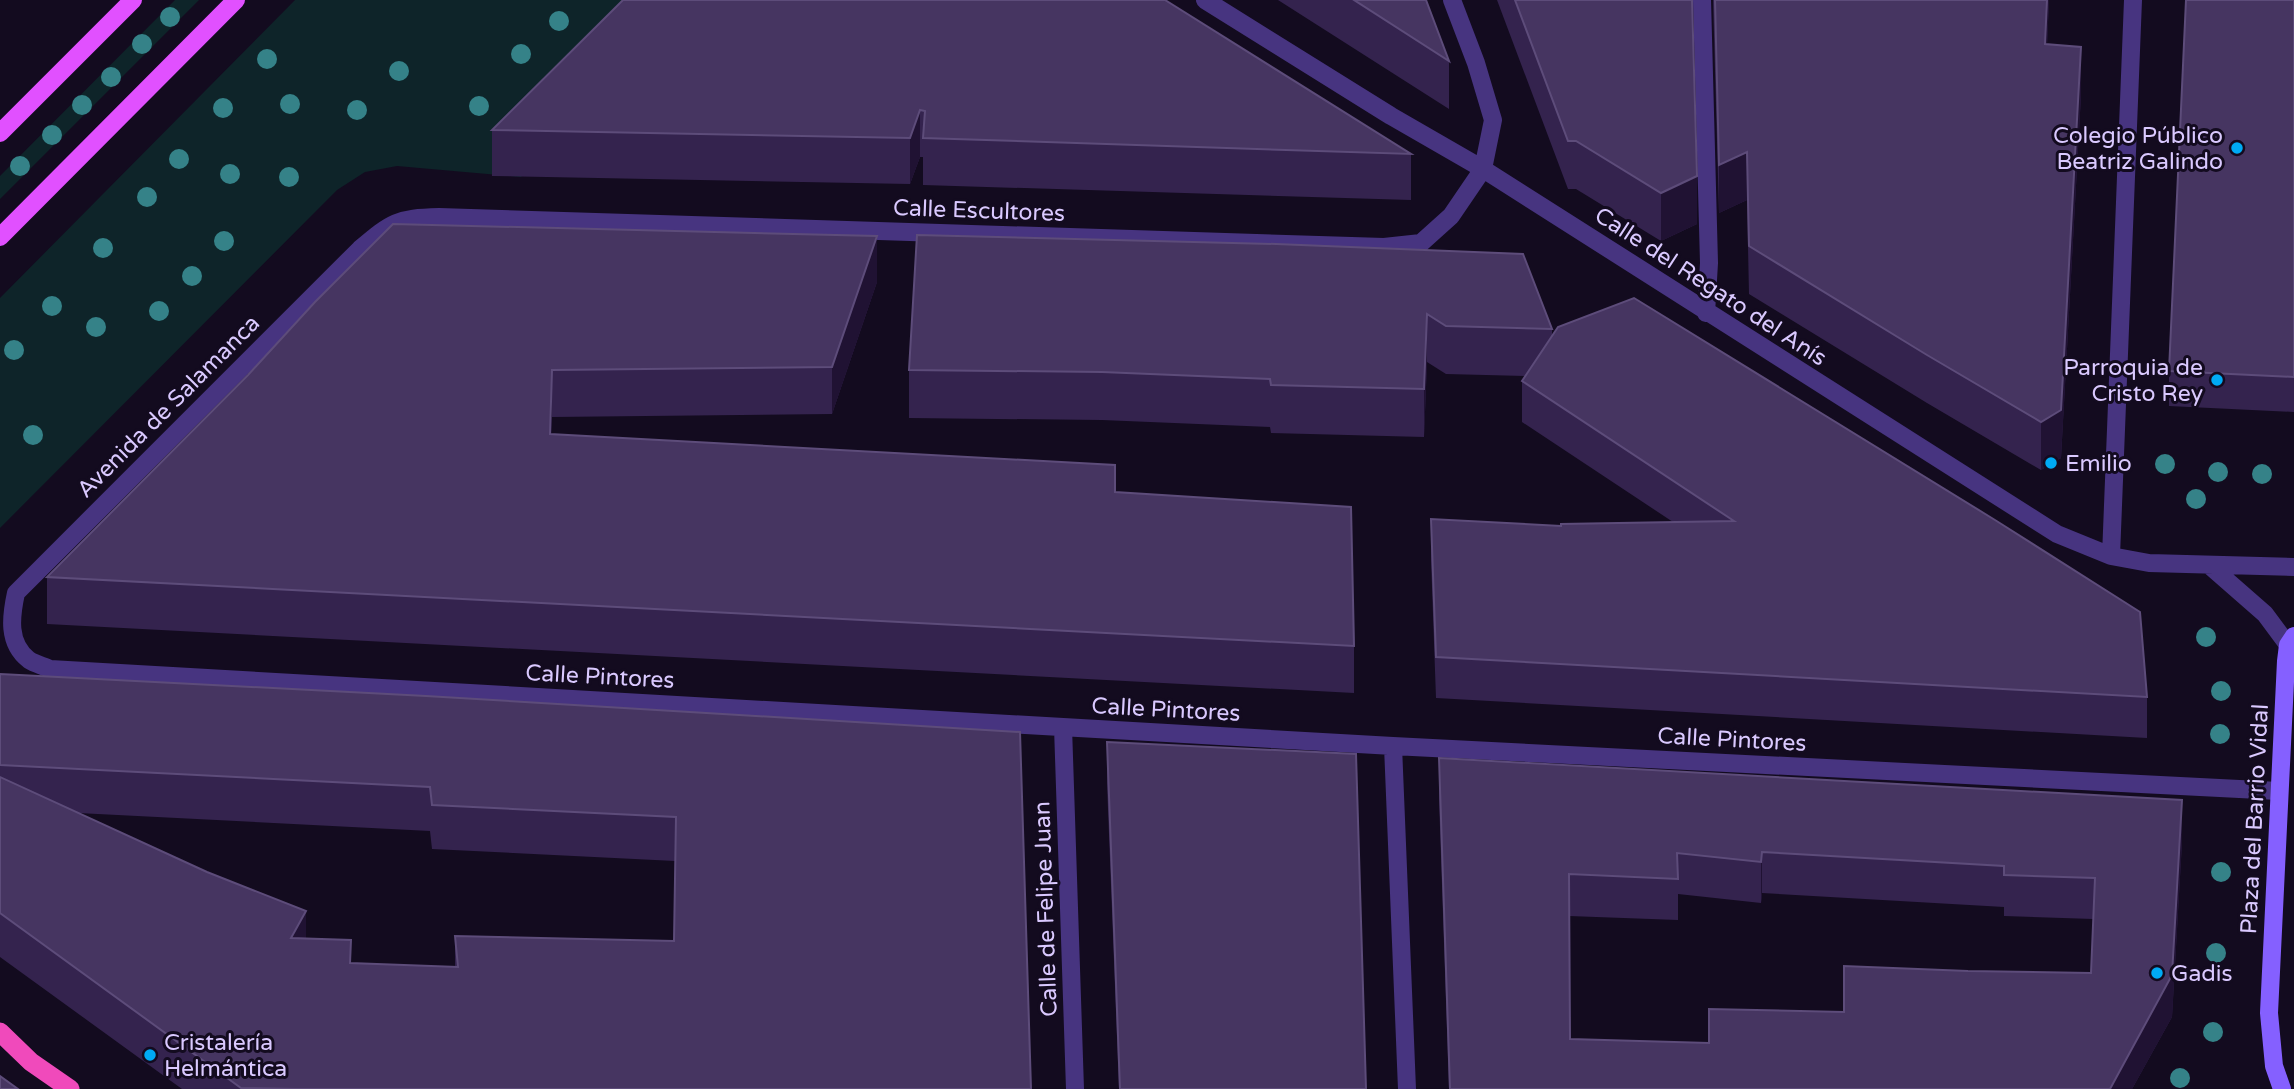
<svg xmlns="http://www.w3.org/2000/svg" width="2294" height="1089" font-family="'Varela Round',sans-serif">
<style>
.green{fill:#0e2429}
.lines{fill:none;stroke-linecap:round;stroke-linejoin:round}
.minor{stroke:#473480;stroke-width:18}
.secondary{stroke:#8560ff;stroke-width:18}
.primary{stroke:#e150ff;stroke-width:18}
.trunk{stroke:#f04abb;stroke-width:19}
.tree{fill:#358288}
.wall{fill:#34234e;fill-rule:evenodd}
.shaded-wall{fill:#201233}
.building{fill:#463561;stroke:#5d4c7a;stroke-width:2;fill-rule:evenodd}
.poi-dot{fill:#00aaf4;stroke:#130b1f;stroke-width:2.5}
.labels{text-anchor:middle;stroke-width:6;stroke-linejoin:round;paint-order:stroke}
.poi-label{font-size:23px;fill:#dac9ff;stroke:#130b1f;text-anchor:start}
.street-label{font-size:23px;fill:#dac9ff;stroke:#130b1f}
</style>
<rect width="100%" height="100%" fill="#130b1f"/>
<path class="green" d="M 175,0 L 199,0 L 0,199 L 0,176 Z
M 295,0 L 669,0 L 521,177 L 397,166 L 365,172 L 337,190 L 0,528 L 0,298 Z"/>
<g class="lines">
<path class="minor" d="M 1205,0 L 1391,116 L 1483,169 L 2057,534 L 2111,556 L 2149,563 L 2294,567
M 1452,0 L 1476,63 L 1493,120 L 1483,169 L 1451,216 L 1421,243 L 1384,247 L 439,217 C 397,218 392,222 360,249 L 16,593 C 11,616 7,643 29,660 C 35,664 44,666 50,669 L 1393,746 L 2279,791
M 1702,0 L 1709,263 L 1706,313
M 2111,556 L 2133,0
M 2209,565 L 2265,614 L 2288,645
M 1063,727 L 1075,1089
M 1393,746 L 1407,1089"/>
<path class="secondary" d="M 2282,1089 L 2274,1066 L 2269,1013 L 2286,661 L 2288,645 L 2294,636"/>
<path class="primary" d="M 0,133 L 133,0
M 0,237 L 236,0"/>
<path class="trunk" d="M 0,1032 L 31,1062 L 70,1089"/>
</g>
<g class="tree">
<circle cx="170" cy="17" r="10"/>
<circle cx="559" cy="21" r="10"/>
<circle cx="142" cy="44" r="10"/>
<circle cx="521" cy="54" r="10"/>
<circle cx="267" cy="59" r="10"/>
<circle cx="399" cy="71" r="10"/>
<circle cx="111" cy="77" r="10"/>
<circle cx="290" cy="104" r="10"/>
<circle cx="82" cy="105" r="10"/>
<circle cx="479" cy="106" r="10"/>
<circle cx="223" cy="108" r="10"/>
<circle cx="357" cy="110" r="10"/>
<circle cx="52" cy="135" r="10"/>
<circle cx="179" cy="159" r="10"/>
<circle cx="20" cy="166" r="10"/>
<circle cx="230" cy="174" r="10"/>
<circle cx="289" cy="177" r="10"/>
<circle cx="147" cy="197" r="10"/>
<circle cx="224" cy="241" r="10"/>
<circle cx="103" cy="248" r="10"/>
<circle cx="192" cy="276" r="10"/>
<circle cx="52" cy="306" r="10"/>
<circle cx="159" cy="311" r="10"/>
<circle cx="96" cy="327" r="10"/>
<circle cx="14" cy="350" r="10"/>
<circle cx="33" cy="435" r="10"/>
<circle cx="2165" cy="464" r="10"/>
<circle cx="2218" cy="472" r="10"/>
<circle cx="2262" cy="474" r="10"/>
<circle cx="2196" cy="499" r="10"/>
<circle cx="2206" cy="637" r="10"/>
<circle cx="2221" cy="691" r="10"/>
<circle cx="2220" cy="734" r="10"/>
<circle cx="2221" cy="872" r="10"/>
<circle cx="2216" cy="953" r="10"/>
<circle cx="2213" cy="1032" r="10"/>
<circle cx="2180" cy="1078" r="10"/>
</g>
<path class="wall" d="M 623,0 L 1411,154 L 1411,200 L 923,185 L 923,157 L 920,157 L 910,184 L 492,176 L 492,130 Z
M 1278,0 L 1426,0 L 1449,61 L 1449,109 Z
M 1497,0 L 1692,0 L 1697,224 L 1661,241 L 1576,189 L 1568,189 Z
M 1713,0 L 2049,0 L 2047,45 L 2081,95 L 2061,458 L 2041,470 L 1927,403 L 1749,294 L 1747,200 L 1719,213 Z
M 2294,0 L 2294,412 L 2169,406 L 2169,371 Z
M 1523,254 L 1552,329 L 1552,336 L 2147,697 L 2147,738 L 1436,698 L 1431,560 L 1431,519 L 1561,526 L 1673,522 L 1522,422 L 1522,381 L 1525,376 L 1446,374 L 1427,362 L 1424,437 L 1271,433 L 1270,427 L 1102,420 L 909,418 L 909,370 Z
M 877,282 L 832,414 L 552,417 L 551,434 L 1115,492 L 1354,646 L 1354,693 L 47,624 L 47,577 L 248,375 Z
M 0,674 L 1020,732 L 1031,1089 L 182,1089 L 0,957 ZM 78,813 L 430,831 L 432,849 L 675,861 L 674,941 L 455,936 L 455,967 L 351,964 Z
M 1107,742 L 1366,1089 L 1119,1089 L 1107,784 Z
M 1439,758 L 2182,842 L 2172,1017 L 2132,1089 L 1449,1089 L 1439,799 ZM 1762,893 L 2004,907 L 2004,916 L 2093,919 L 2091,973 L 1968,971 L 1844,1012 L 1709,1043 L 1570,1039 L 1569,916 L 1678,920 L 1678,894 L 1761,903 Z"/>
<path class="shaded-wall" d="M 2047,0 L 2049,0 L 2045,92 L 2045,44 Z
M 2081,47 L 2081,95 L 2061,458 L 2041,470 L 2041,422 Z
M 920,110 L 920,157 L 910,184 L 910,138 Z
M 1747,152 L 1747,200 L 1719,213 L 1719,165 Z
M 1697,176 L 1697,224 L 1661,241 L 1661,193 Z
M 877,236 L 877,282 L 832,414 L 832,367 Z
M 1427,314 L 1427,362 L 1424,437 L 1424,389 Z
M 552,370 L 552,417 L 550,481 L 550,434 Z
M 2182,800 L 2182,842 L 2172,1017 L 2132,1089 L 2110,1089 Z
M 1762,852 L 1762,893 L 1761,903 L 1761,862 Z
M 306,911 L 306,955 L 291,938 Z"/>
<path class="building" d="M 623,0 L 1165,0 L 1411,154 L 923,138 L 925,111 L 920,110 L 910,138 L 492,130 Z
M 1354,0 L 1426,0 L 1449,61 Z
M 1515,0 L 1692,0 L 1697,176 L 1661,193 L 1576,141 L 1568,141 Z
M 1715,0 L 2047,0 L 2045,44 L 2081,47 L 2061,410 L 2041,422 L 1927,355 L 1749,246 L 1747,152 L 1719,165 Z
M 2186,0 L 2294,0 L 2294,377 L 2169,371 Z
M 393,224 L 877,236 L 832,367 L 552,370 L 550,434 L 1115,465 L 1115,492 L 1351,507 L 1354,646 L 47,577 L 248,375 L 315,302 Z
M 917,235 L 1276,244 L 1523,254 L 1552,329 L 1446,326 L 1427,314 L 1424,389 L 1271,385 L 1270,379 L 1102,372 L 909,370 Z
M 1634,298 L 1995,520 L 2140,612 L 2147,697 L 1436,657 L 1431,519 L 1561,526 L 1561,524 L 1734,521 L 1522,381 L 1558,327 Z
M 0,674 L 426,696 L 1020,732 L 1031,1089 L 297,1089 L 241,1088 L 0,913 L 0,777 L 207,872 L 306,911 L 291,938 L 351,940 L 350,963 L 458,967 L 455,936 L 674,941 L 676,817 L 432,805 L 430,787 L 0,765 Z
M 1107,742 L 1356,754 L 1366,1089 L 1120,1089 Z
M 1439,758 L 2182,800 L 2172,975 L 2110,1089 L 1450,1089 ZM 1762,852 L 2004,866 L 2004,875 L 2095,878 L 2091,973 L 1968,971 L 1844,966 L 1844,1012 L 1709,1009 L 1709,1043 L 1570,1039 L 1569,874 L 1678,879 L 1677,853 L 1761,862 Z
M 0,1076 L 18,1089 L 0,1089 Z"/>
<g class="poi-dot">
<circle cx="2237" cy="148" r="7"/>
<circle cx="2217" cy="380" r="7"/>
<circle cx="2051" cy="463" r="7"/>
<circle cx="2157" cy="973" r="7"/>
<circle cx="150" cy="1055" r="7"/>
</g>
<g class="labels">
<g class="poi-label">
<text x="2223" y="143" text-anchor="end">Colegio Público<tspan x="2223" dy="26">Beatriz Galindo</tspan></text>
<text x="2203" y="375" text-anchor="end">Parroquia de<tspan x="2203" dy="26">Cristo Rey</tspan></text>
<text x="2065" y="471">Emilio</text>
<text x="2171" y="981">Gadis</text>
<text x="164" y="1050">Cristalería<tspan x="164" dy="26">Helmántica</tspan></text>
</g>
<g class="street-label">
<text transform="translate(979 210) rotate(2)" y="8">Calle Escultores</text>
<text transform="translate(1711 286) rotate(33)" y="8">Calle del Regato del Anís</text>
<text transform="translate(168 406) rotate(-45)" y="8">Avenida de Salamanca</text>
<text transform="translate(600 676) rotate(3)" y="8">Calle Pintores</text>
<text transform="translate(1166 709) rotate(3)" y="8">Calle Pintores</text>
<text transform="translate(1732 739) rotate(3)" y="8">Calle Pintores</text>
<text transform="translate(2254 819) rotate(-87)" y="8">Plaza del Barrio Vidal</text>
<text transform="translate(1045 909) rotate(-92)" y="8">Calle de Felipe Juan</text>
</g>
</g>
</svg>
